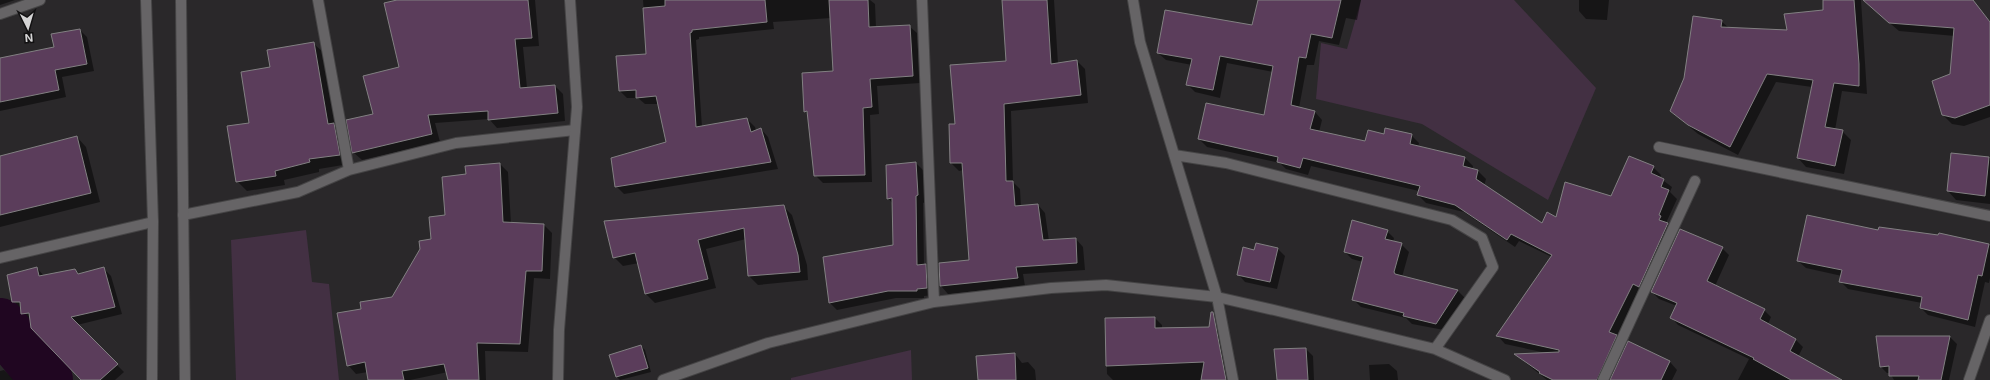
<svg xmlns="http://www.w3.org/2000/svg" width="1990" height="380" font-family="Inter,sans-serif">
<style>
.green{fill:#433043}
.shadow{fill:#0007}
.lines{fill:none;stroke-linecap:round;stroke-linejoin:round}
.river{stroke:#200621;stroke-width:52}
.building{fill:#5b3d5b;stroke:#828082}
.minor-casing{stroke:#454445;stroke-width:12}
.tertiary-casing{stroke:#454445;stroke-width:12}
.minor{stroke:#666466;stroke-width:10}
.tertiary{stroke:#666466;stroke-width:10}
</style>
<rect width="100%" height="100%" fill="#2a282a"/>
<path class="green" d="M 1361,0 L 1514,0 L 1596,88 L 1548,200 L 1422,124 L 1316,99 L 1321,43 L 1347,49 Z
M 306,230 L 312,282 L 329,284 L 339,380 L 236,380 L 231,240 Z
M 911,350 L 912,380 L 791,380 L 791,378 Z"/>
<path class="shadow" d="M 0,0 L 15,0 L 0,5 Z
M 402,0 L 535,0 L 539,46 L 523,47 L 527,88 L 555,86 L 563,94 L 565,121 L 497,128 L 489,119 L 435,123 L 440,142 L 362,160 L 353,152 L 400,67 Z
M 643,0 L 870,0 L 875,4 L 876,28 L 909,26 L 917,33 L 920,83 L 877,86 L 879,114 L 870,115 L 872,182 L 823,183 L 815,175 L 808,114 L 805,111 L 834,72 L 831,18 L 773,22 L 774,29 L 699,37 L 699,39 L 696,40 L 702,127 L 747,119 L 755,127 L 756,131 L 761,129 L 768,137 L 778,169 L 624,194 L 616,186 L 667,143 L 659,104 L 645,104 L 638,98 L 627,98 L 620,91 L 617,57 L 647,55 Z
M 1003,0 L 1054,0 L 1058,64 L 1077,61 L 1085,69 L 1088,103 L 1011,111 L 1013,182 L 1020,189 L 1021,207 L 1038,205 L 1045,213 L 1049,241 L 1076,239 L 1083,247 L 1085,270 L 1023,274 L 1025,286 L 948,294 L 941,286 L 940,264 L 971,261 L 963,170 L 959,171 L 951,163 L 956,125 L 1007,62 Z
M 1259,0 L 1361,0 L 1357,20 L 1346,18 L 1339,45 L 1319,41 L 1314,65 L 1307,65 L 1299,108 L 1315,112 L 1322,120 L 1319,132 L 1366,143 L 1385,135 L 1411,135 L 1419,143 L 1418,147 L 1465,158 L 1473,166 L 1472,170 L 1478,171 L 1486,179 L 1484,186 L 1542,225 L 1612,197 L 1653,167 L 1661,175 L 1660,178 L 1672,187 L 1670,192 L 1677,199 L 1666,223 L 1675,232 L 1608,380 L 1547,380 L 1516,355 L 1546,353 L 1505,344 L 1498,336 L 1552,257 L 1519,241 L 1515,247 L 1464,212 L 1426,203 L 1418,195 L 1419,191 L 1311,166 L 1308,175 L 1286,169 L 1280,163 L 1207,147 L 1199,139 L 1264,117 L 1273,72 L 1227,63 L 1220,98 L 1195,92 L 1187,84 L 1192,65 L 1166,60 L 1158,53 L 1253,26 Z
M 1579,0 L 1609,0 L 1607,20 L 1586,19 L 1579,11 Z
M 1824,0 L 1861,0 L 1867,94 L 1842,91 L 1835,130 L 1842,131 L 1851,140 L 1844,174 L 1806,167 L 1798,158 L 1812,87 L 1776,82 L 1738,155 L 1698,134 L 1671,111 L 1721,21 L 1729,28 L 1788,31 L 1824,11 Z
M 1863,0 L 1972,0 L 1990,21 L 1990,117 L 1964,126 L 1952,124 L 1943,115 L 1951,75 L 1955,36 L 1899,31 Z
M 80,30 L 87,37 L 94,71 L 62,77 L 66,97 L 0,111 L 0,59 L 55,48 Z
M 314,44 L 324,53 L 336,126 L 343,134 L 349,164 L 319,169 L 319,172 L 284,180 L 285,185 L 247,191 L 237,181 L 251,123 L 271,68 Z
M 77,137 L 86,147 L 100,202 L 0,227 L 0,157 Z
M 1952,154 L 1990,158 L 1990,204 L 1956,200 L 1948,191 Z
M 916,163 L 923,170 L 925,202 L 923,203 L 924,265 L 926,265 L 933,272 L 934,295 L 924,296 L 924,298 L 896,298 L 837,310 L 830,303 L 894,245 L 893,204 L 888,198 Z
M 500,164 L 508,172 L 511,224 L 544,225 L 552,233 L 550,279 L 534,278 L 528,352 L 485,351 L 486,380 L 449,380 L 448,372 L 410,380 L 369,380 L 368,372 L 356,374 L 348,365 L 362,310 L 392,298 L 432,240 L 467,175 Z
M 783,206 L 792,215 L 807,265 L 808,280 L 758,285 L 749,276 L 746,239 L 706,249 L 716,288 L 655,303 L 646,294 L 639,263 L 623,266 L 614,257 Z
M 1387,231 L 1394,238 L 1393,242 L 1401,244 L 1409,252 L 1402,277 L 1458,291 L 1465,298 L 1444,330 L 1412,324 L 1406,318 L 1361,307 L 1354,300 L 1363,262 L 1352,259 L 1345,252 Z
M 1879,231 L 1989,245 L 1990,246 L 1990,278 L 1989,283 L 1985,282 L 1975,327 L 1928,315 L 1921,308 L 1922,303 L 1848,289 L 1840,281 L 1842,276 L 1806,268 L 1798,261 Z
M 1722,248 L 1729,255 L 1715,286 L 1764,310 L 1771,317 L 1768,324 L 1796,340 L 1803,347 L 1798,357 L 1838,380 L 1738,380 L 1749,359 L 1678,325 L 1671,317 L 1677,306 L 1659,299 L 1652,292 Z
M 1278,249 L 1285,256 L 1277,289 L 1245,282 L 1238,274 L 1255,251 Z
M 37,268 L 44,276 L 75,270 L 80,274 L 103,268 L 111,276 L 122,314 L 77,325 L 124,372 L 115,380 L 82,380 L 31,321 L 22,314 L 21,309 L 13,301 Z
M 1155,318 L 1162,325 L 1162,328 L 1216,328 L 1223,335 L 1232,380 L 1113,380 L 1107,374 L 1106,319 Z
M 1877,337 L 1950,337 L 1957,344 L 1949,380 L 1894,380 L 1890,373 L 1887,373 L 1881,367 Z
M 641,346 L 645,350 L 651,372 L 620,380 L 617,377 Z
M 1306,349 L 1313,356 L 1314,380 L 1279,380 Z
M 1015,354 L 1022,363 L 1028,362 L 1035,370 L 1036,380 L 979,380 Z
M 1670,362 L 1677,370 L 1672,380 L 1611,380 Z
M 1389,364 L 1397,371 L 1398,380 L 1370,380 L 1369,365 Z
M 4,370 L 13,378 L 13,380 L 0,380 L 0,371 Z"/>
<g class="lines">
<path class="river" d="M 0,324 L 47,380"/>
</g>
<path class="building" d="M 397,0 L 528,0 L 532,38 L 515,39 L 520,88 L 555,85 L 558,113 L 488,120 L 488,111 L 428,115 L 432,134 L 352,153 L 346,120 L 373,114 L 363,76 L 399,67 L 384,3 Z
M 665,0 L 765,0 L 767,22 L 692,30 L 692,32 L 690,33 L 696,127 L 747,118 L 751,132 L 761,128 L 771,162 L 615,187 L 611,158 L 666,142 L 656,96 L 636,98 L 636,90 L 619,91 L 616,56 L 646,54 L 643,8 L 665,6 Z
M 829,0 L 868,0 L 869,27 L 910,25 L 913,76 L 870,79 L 872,107 L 863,108 L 865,175 L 814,176 L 807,111 L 804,112 L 802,73 L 833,71 Z
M 1002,0 L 1047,0 L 1051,64 L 1077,60 L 1081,95 L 1004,104 L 1006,181 L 1013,181 L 1015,206 L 1038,204 L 1043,240 L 1076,238 L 1077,263 L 1016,267 L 1018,278 L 940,286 L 939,263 L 969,260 L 962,163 L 950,163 L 949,124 L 955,124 L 950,65 L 1006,61 Z
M 1258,0 L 1341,0 L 1332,38 L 1311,34 L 1306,58 L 1299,57 L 1291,105 L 1315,111 L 1310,129 L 1365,141 L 1368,130 L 1384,134 L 1385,128 L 1412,134 L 1410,144 L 1465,157 L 1463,166 L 1478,170 L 1476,179 L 1542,223 L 1547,212 L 1556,217 L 1565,182 L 1611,196 L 1629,156 L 1654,166 L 1651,173 L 1664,179 L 1661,187 L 1669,190 L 1659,215 L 1661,216 L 1659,220 L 1668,223 L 1639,287 L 1633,284 L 1609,332 L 1617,335 L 1597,380 L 1553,380 L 1539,373 L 1540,372 L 1514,354 L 1559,352 L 1559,350 L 1496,336 L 1552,255 L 1511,234 L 1507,240 L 1455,205 L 1417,195 L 1420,186 L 1303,158 L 1300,168 L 1277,162 L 1278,157 L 1198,139 L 1206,103 L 1264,115 L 1273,66 L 1220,56 L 1213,90 L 1186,85 L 1192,59 L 1157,53 L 1165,10 L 1252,25 Z
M 1823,0 L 1854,0 L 1859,64 L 1859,86 L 1834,83 L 1825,127 L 1843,130 L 1835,166 L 1797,158 L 1813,80 L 1767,74 L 1730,147 L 1688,125 L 1670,111 L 1684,78 L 1693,16 L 1722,20 L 1721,27 L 1787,30 L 1784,14 L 1823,10 Z
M 1863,0 L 1973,0 L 1990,22 L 1990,105 L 1955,118 L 1942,115 L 1932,81 L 1950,74 L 1954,28 L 1889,23 Z
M 80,29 L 87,64 L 55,70 L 59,90 L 0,102 L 0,58 L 54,47 L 51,34 Z
M 314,42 L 328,124 L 334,123 L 340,155 L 309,159 L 310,162 L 275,171 L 276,176 L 236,182 L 227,126 L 249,123 L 241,72 L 270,67 L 267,50 Z
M 77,136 L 91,193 L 0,215 L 0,156 Z
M 1951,153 L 1989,157 L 1985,196 L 1947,191 Z
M 916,162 L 918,195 L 916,196 L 917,265 L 926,264 L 927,288 L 917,289 L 917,291 L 888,291 L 829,303 L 823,257 L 893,245 L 892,198 L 887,199 L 886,165 Z
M 500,163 L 503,222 L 544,224 L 542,271 L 526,271 L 520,344 L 477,343 L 479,380 L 448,380 L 444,364 L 402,371 L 404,380 L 368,380 L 365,362 L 347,366 L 337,313 L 361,309 L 360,302 L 392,297 L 420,249 L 419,241 L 431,239 L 429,217 L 445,215 L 442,177 L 466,174 L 465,166 Z
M 784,205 L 798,255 L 800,272 L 748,276 L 744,228 L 698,240 L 708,279 L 645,294 L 635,253 L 613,258 L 604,221 Z
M 1807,215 L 1878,230 L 1879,227 L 1938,235 L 1939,233 L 1989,244 L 1982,276 L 1978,275 L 1968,320 L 1920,308 L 1922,297 L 1839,282 L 1842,270 L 1797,261 Z
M 1352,220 L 1388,230 L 1385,239 L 1402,243 L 1394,272 L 1395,274 L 1458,290 L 1436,324 L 1403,316 L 1404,313 L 1352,300 L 1363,257 L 1344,252 Z
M 1680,229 L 1723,247 L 1707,281 L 1765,309 L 1760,319 L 1796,339 L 1790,351 L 1842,380 L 1791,380 L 1753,359 L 1754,358 L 1670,318 L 1677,303 L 1651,292 Z
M 1256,243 L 1278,248 L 1270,282 L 1237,275 L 1243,247 L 1254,250 Z
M 37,267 L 39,276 L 75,269 L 78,274 L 104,267 L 115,307 L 71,317 L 118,364 L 100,380 L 81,380 L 31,328 L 29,313 L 21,314 L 20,302 L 12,302 L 7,275 Z
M 1211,312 L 1213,312 L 1226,380 L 1201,380 L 1204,362 L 1106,366 L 1105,318 L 1155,317 L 1155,328 L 1209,327 Z
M 1876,336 L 1950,336 L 1941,380 L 1918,380 L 1919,376 L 1889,376 L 1889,366 L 1880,367 Z
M 1628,341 L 1670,361 L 1661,380 L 1610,380 Z
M 641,345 L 648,368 L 616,377 L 609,355 Z
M 1306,348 L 1308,380 L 1277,380 L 1274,349 Z
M 1015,353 L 1016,380 L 978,380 L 976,356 Z"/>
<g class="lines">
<g class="minor-casing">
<path id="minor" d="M 922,0 L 934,302
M 1133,0 L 1140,42 L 1217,297 L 1233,380
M 1659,147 L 1990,216
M 1174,155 L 1226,163 L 1452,220 L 1482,238 L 1493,267 L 1435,349
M 349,170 L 456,143 L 575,130
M 183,215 L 298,192 L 349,170 L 318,0
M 0,258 L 153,222
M 663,380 L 768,343 L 934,302 L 1051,288 L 1106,285 L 1217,297 L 1274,310 L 1435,349 L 1505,380
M 1603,380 L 1695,181
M 1969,380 L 1990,320"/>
</g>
<g class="tertiary-casing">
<path id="tertiary" d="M 146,0 L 153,222 L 152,380
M 181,0 L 185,380
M 0,14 L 40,0
M 558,380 L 559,330 L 577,107 L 570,0"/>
</g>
<use href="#minor" class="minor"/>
<use href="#tertiary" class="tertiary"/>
</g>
<g transform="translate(28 28) rotate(175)" stroke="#121112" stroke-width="3" paint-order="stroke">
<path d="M0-3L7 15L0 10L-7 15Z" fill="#d5d4d5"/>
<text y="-6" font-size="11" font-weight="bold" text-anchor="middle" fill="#d5d4d5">N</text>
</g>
</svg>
